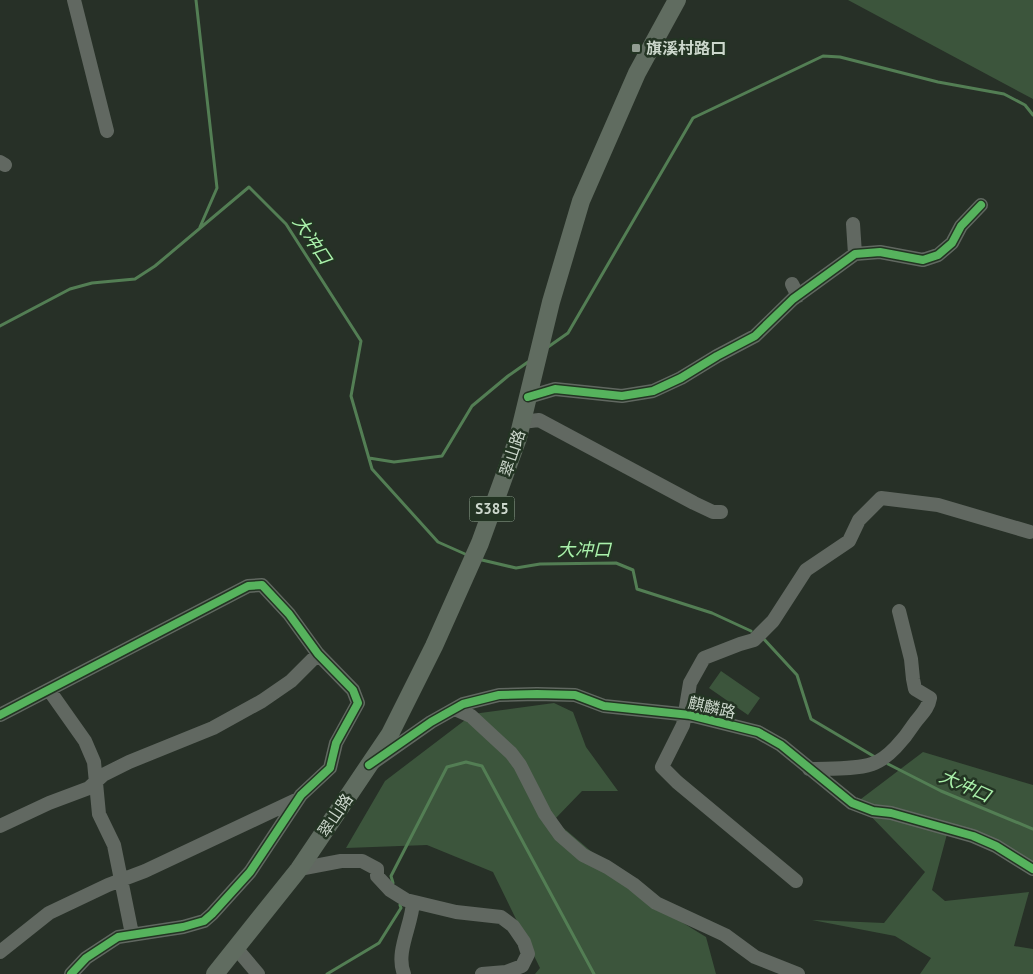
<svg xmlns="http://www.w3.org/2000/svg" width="1033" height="974" font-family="'PT Sans','Noto Sans SC',sans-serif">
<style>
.green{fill:#3c553c}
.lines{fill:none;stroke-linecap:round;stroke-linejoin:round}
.stream{stroke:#537e54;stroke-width:3}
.minor{stroke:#616861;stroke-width:14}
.major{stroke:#606c60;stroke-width:18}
.cycleway-casing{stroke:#233423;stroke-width:11}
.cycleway{stroke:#56b35d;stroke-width:8}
.poi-dot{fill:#929d92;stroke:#233423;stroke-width:2}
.labels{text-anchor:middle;stroke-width:5;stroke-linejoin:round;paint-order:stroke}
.shield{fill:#233423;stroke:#99a699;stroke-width:1}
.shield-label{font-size:15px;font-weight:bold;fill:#ccd7cc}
.poi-label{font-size:16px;font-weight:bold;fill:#ccd7cc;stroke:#233423;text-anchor:start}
.street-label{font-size:16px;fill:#ccd7cc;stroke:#233423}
.water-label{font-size:18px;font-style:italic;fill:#aaf1ab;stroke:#233423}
</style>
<rect width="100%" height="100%" fill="#273027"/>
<path class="green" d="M 848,0 L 1033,0 L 1033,99 Z
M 721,671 L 760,698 L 748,715 L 709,688 Z
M 554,703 L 573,712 L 586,747 L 618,791 L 582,791 L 554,820 L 657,907 L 706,937 L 716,974 L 535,974 L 540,968 L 493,872 L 427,845 L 346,848 L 385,781 L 473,714 Z
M 923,752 L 1033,785 L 1033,864 L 950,823 L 932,890 L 945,901 L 1029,892 L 1014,946 L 1033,949 L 1033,974 L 920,974 L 931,958 L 895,936 L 812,920 L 884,923 L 925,872 L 857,802 Z"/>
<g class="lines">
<path class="stream" d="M 196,0 L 217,188 L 200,227
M 0,326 L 70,289 L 92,283 L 135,279 L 155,266 L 249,187 L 286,224 L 361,341 L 351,396 L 372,469 L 438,542 L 465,554
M 548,347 L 568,333 L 693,118 L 823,56 L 840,57 L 938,82 L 1004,94 L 1025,105 L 1033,115
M 369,458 L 394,462 L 442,456 L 472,406 L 508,376 L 528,362
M 482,560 L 516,568 L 540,564 L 616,563 L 633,570 L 637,589 L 712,613 L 751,631
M 762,637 L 797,675 L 811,719 L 875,757
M 888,764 L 941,791 L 1033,829
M 393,883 L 391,876 L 447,767 L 466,762 L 482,766 L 594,974
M 327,974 L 379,943 L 401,908 L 400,905"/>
<path class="minor" d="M 74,0 L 107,131
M 0,162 L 5,165
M 853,224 L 855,254
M 792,284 L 798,296
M 528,397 L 555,389 L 622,396 L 653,391 L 681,378 L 717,356 L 755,336 L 793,299 L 855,254 L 880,252 L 923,260 L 938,255 L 952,243 L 961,226 L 981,205
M 522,422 L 539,420 L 694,503 L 713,512 L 721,512
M 49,690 L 85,741 L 94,762 L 99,814 L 114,845 L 132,934
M 455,709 L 471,716 L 511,753 L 520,765 L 545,814 L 560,835 L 583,855 L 607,867 L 633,884 L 656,903 L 725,935 L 755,957 L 798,974
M 0,715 L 248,586 L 262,585 L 289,614 L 318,654 L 353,690 L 358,703 L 336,743 L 330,768 L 301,795 L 250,872 L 212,914 L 204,921 L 183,927 L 118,937 L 86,958 L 71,974
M 374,762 L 431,722 L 463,704 L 499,695 L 537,694 L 575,695 L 604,706 L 690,715 L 758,732 L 781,745 L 852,803 L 873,811 L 891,813 L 973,836 L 996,846 L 1033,869
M 809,769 C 828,768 854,770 872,764 C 888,759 905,738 914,724 C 920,715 928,710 930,698 L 915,689 L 913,679 L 911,659 L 899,611
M 0,826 L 49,803 L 89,788 L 103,775 L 129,762 L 213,728 L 262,701 L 291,681 L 318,654
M 299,869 L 341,861 L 362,861 L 377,869 L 377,876 L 390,890 L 406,900 L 456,912 L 501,917 L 513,926 L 524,942 L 528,954 L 522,966 L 506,972 L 482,974
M 796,881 L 677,782 L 662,767 L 683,725 L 690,683 L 704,658 L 740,644 L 754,640 L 773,621 L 806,570 L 849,541 L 859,520 L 881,498 L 938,505 L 1030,532
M 236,948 L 258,974
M 0,952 L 49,913 L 108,885 L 145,871 L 298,799
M 404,974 C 395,952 412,925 413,902"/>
<path class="major" d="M 215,974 L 299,869 L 390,734 L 434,646 L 480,543 L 518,438 L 551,302 L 581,201 L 637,73 L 677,0"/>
<g class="cycleway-casing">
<path id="cycleway" d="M 528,397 L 555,389 L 622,396 L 653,391 L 681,378 L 717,356 L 755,336 L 793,299 L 855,254 L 880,252 L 923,260 L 938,255 L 952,243 L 961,226 L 981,205
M 0,715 L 248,586 L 262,585 L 289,614 L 318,654 L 353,690 L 358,703 L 336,743 L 330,768 L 301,795 L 250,872 L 212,914 L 204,921 L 183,927 L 118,937 L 86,958 L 71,974
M 369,765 L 431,722 L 463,704 L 499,695 L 537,694 L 575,695 L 604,706 L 690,715 L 758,732 L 781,745 L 852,803 L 873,811 L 891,813 L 973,836 L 996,846 L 1033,869"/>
</g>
<use href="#cycleway" class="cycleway"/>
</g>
<rect class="poi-dot" x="631" y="43" width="10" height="10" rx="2.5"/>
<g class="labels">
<rect class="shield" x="469.5" y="496.5" width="45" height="25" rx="4"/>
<g class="shield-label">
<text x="492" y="514">S385</text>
</g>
<g class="poi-label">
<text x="646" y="54">旗溪村路口</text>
</g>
<g class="street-label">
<text transform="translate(512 453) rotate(-72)" y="6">翠山路</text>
<text transform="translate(712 707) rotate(13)" y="6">麒麟路</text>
<text transform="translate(335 815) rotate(-56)" y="6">翠山路</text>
</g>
<g class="water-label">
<text transform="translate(312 240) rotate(56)" y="6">大冲口</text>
<text x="584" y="556">大冲口</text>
<text transform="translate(965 786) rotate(24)" y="6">大冲口</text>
</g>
</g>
</svg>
